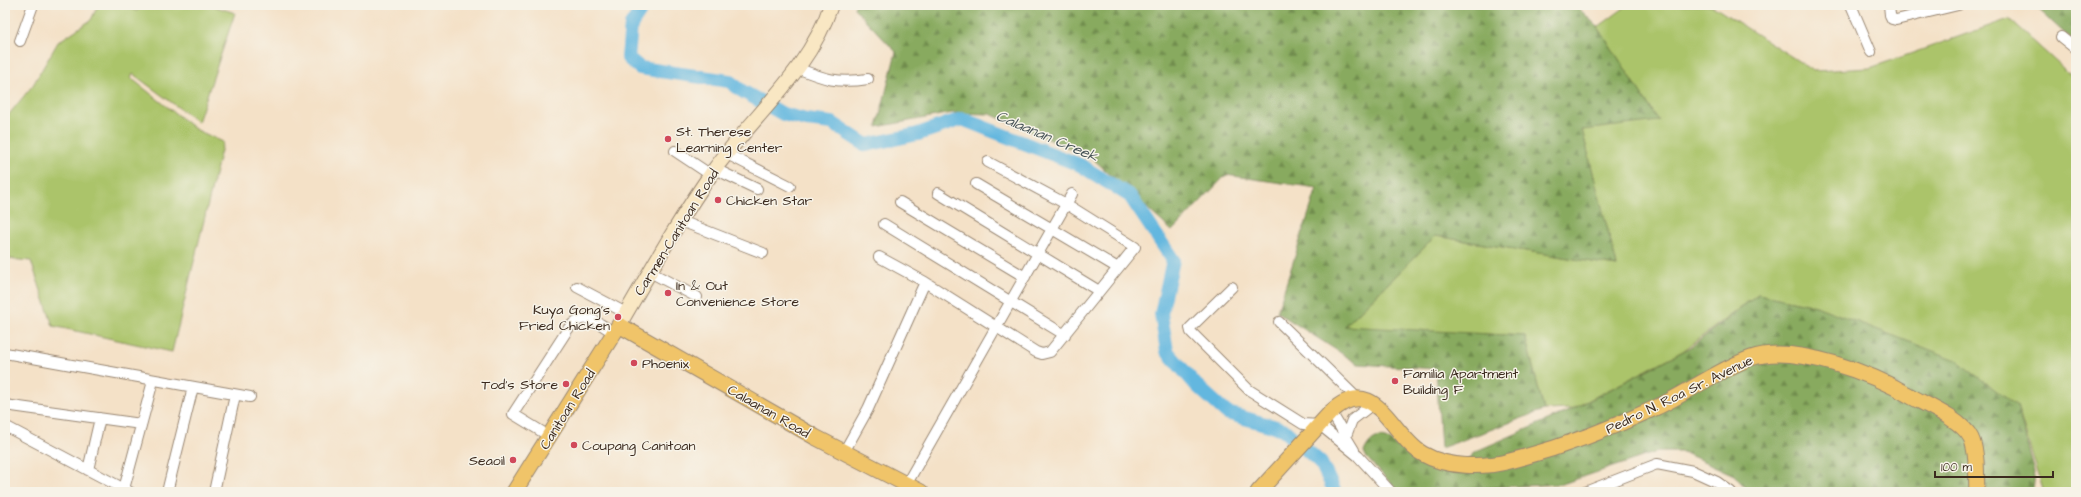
<svg xmlns="http://www.w3.org/2000/svg" width="2081" height="497" font-family="'Architects Daughter',sans-serif">
<style>
.green{fill:#abc46a;stroke:#737744}
.forest{fill:url(#forest-firs);stroke:#626a3e}
.lines{fill:none;stroke-linecap:round;stroke-linejoin:round}
.river{stroke:#63b7df;stroke-width:14}
.street-casing{stroke:#988672;stroke-width:12}
.secondary-casing{stroke:#988672;stroke-width:16}
.primary-casing{stroke:#988672;stroke-width:17}
.street{stroke:#fff;stroke-width:10}
.secondary{stroke:#f9e7c3;stroke-width:14}
.primary{stroke:#f0c469;stroke-width:15}
.poi-dot{fill:#d1495b;stroke:#f7f3e8;stroke-width:1.5}
.labels{text-anchor:middle;stroke-width:3;stroke-linejoin:round;paint-order:stroke}
.poi-label{font-size:14px;fill:#3b2a1e;stroke:#f7f3e8;text-anchor:start}
.street-label{font-size:14px;fill:#3b2a1e;stroke:#f7f3e8}
.water-label{font-size:15px;font-style:italic;fill:#475458;stroke:#f7f3e8}
</style>
<defs>
<pattern id="forest-firs" width="22" height="20" patternUnits="userSpaceOnUse"><rect width="22" height="20" fill="#88aa5e"/><path d="M5 1l3.5 6h-7zM16 11l3.5 6h-7z" fill="#708b4d"/></pattern>
</defs>
<rect width="100%" height="100%" fill="#f7f3e8"/>
<filter id="ink" filterUnits="userSpaceOnUse"><feTurbulence type="fractalNoise" baseFrequency=".025" numOctaves="2"/><feDisplacementMap in="SourceGraphic" scale="8" xChannelSelector="R" yChannelSelector="G"/><feConvolveMatrix kernelMatrix="1 2 1 2 8 2 1 2 1" color-interpolation-filters="sRGB"/></filter>
<filter id="wash" filterUnits="userSpaceOnUse"><feTurbulence type="fractalNoise" baseFrequency=".012" numOctaves="4" result="noise"/><feDisplacementMap in="SourceGraphic" scale="16" xChannelSelector="R" yChannelSelector="G"/><feGaussianBlur stdDeviation="0.9" result="paint"/><feColorMatrix in="noise" values="0 0 0 0 0 0 0 0 0 0 0 0 0 0 0 0 0 1.4 0 .05"/><feComposite in="paint" operator="in"/></filter>
<g filter="url(#wash)">
<rect width="100%" height="100%" fill="#f4e1c7"/>
<path class="green" d="M 98,5 L 124,5 L 137,11 L 142,5 L 211,5 L 235,13 L 198,122 L 133,74 L 131,78 L 195,129 L 223,142 L 172,352 L 53,326 L 31,261 L 10,259 L 5,234 L 5,119 L 33,85 L 58,42 L 91,20 Z
M 1628,5 L 1711,5 L 1814,71 L 1870,68 L 2009,19 L 2076,80 L 2076,492 L 2044,492 L 2017,406 L 1816,306 L 1758,294 L 1683,351 L 1572,409 L 1544,410 L 1525,336 L 1344,327 L 1436,236 L 1617,266 L 1582,130 L 1658,120 L 1598,27 Z"/>
<path class="forest" d="M 855,5 L 1575,5 L 1598,27 L 1659,121 L 1582,130 L 1617,266 L 1436,236 L 1345,326 L 1525,336 L 1544,410 L 1441,448 L 1436,369 L 1358,364 L 1277,312 L 1317,188 L 1226,175 L 1172,231 L 1092,158 L 990,114 L 952,113 L 877,127 L 896,52 L 854,8 Z
M 2034,5 L 2076,5 L 2076,44 Z
M 1758,294 L 1816,306 L 1954,359 L 2017,406 L 2035,472 L 2033,492 L 1745,492 L 1745,487 L 1734,475 L 1683,452 L 1657,452 L 1562,484 L 1399,492 L 1367,458 L 1364,452 C 1367,444 1375,434 1385,438 C 1392,440 1399,448 1405,452 C 1422,466 1440,472 1462,472 L 1474,452 L 1573,409 L 1691,347 Z"/>
<g class="lines">
<path class="river" d="M 644,5 L 631,25 L 628,58 L 640,68 L 729,81 L 742,91 L 783,114 L 806,120 L 832,123 L 866,145 L 918,134 L 962,119 L 1080,165 L 1130,196 L 1173,260 L 1161,314 L 1167,351 L 1196,385 L 1227,413 L 1283,429 L 1321,463 L 1335,492"/>
</g>
</g>
<g filter="url(#ink)">
<g class="lines">
<g class="street-casing">
<path id="street" d="M 1851,5 L 1871,52
M 1889,5 L 1890,15 L 1892,19 L 1896,20 L 1958,5
M 2061,37 L 2076,49
M 20,41 L 33,5
M 797,68 C 824,79 838,84 868,79
M 675,151 L 711,175
M 727,154 L 790,186
M 715,169 L 757,189
M 976,184 L 1118,268
M 938,193 L 1099,291
M 900,202 L 1025,277
M 681,221 L 763,253
M 884,224 L 1065,335
M 879,257 L 925,282 L 1036,352 L 1042,354 L 1050,352 L 1135,247 L 1068,205 L 988,162
M 650,272 L 697,297
M 577,287 L 626,313
M 1232,287 L 1190,328 L 1191,332 L 1249,390 L 1303,424 L 1320,425 L 1358,456 L 1391,492
M 1279,322 L 1357,398
M 5,353 L 250,397
M 5,405 L 141,424
M 1331,412 L 1354,450
M 5,426 L 130,492
M 549,436 L 513,414 L 568,329 C 584,309 597,322 614,333
M 1346,436 L 1352,420 L 1374,403
M 844,452 L 868,409 L 925,282
M 88,470 L 100,418
M 124,489 L 153,381
M 167,492 L 193,387
M 214,492 L 235,395
M 902,492 L 1072,194
M 1585,492 L 1657,464 L 1693,471 L 1717,482 L 1731,492"/>
</g>
<g class="secondary-casing">
<path id="secondary" d="M 619,325 C 650,272 679,219 714,170 C 753,116 810,70 831,5"/>
</g>
<g class="primary-casing">
<path id="primary" d="M 514,492 L 619,325 L 815,437 L 921,492
M 1258,492 L 1331,412 C 1375,371 1391,436 1423,454 C 1447,468 1484,468 1510,461 C 1560,448 1608,430 1655,408 C 1688,393 1717,370 1751,358 C 1794,343 1874,374 1912,397 C 1929,406 1963,421 1971,438 C 1978,453 1976,476 1977,492"/>
</g>
<use href="#street" class="street"/>
<use href="#secondary" class="secondary"/>
<use href="#primary" class="primary"/>
</g>
</g>
<g class="poi-dot">
<circle cx="668" cy="139" r="4"/>
<circle cx="718" cy="200" r="4"/>
<circle cx="668" cy="293" r="4"/>
<circle cx="618" cy="317" r="4"/>
<circle cx="634" cy="363" r="4"/>
<circle cx="1395" cy="381" r="4"/>
<circle cx="566" cy="384" r="4"/>
<circle cx="574" cy="445" r="4"/>
<circle cx="513" cy="460" r="4"/>
</g>
<g class="labels">
<g class="poi-label">
<text x="676" y="136">St. Therese<tspan x="676" dy="16">Learning Center</tspan></text>
<text x="726" y="205">Chicken Star</text>
<text x="676" y="290">In &amp; Out<tspan x="676" dy="16">Convenience Store</tspan></text>
<text x="610" y="314" text-anchor="end">Kuya Gong's<tspan x="610" dy="16">Fried Chicken</tspan></text>
<text x="642" y="368">Phoenix</text>
<text x="1403" y="378">Familia Apartment<tspan x="1403" dy="16">Building F</tspan></text>
<text x="558" y="389" text-anchor="end">Tod's Store</text>
<text x="582" y="450">Coupang Canitoan</text>
<text x="505" y="465" text-anchor="end">Seaoil</text>
</g>
<g class="street-label">
<text transform="translate(676 232) rotate(-58)" y="5">Carmen-Canitoan Road</text>
<text transform="translate(1679 394) rotate(-26)" y="5">Pedro N. Roa Sr. Avenue</text>
<text transform="translate(567 409) rotate(-58)" y="5">Canitoan Road</text>
<text transform="translate(769 411) rotate(30)" y="5">Calaanan Road</text>
</g>
<g class="water-label">
<text transform="translate(1047 136) rotate(23)" y="5">Calaanan Creek</text>
</g>
</g>
<rect width="2081" height="497" fill="none" stroke="#f7f3e8" stroke-width="20"/>
<path d="M1935 471v6h118v-6" fill="none" stroke="#3b2a1e" stroke-width="2"/>
<text x="1941" y="471" font-size="12" fill="#3b2a1e" stroke="#f7f3e8" stroke-width="3" paint-order="stroke">100 m</text>
</svg>
